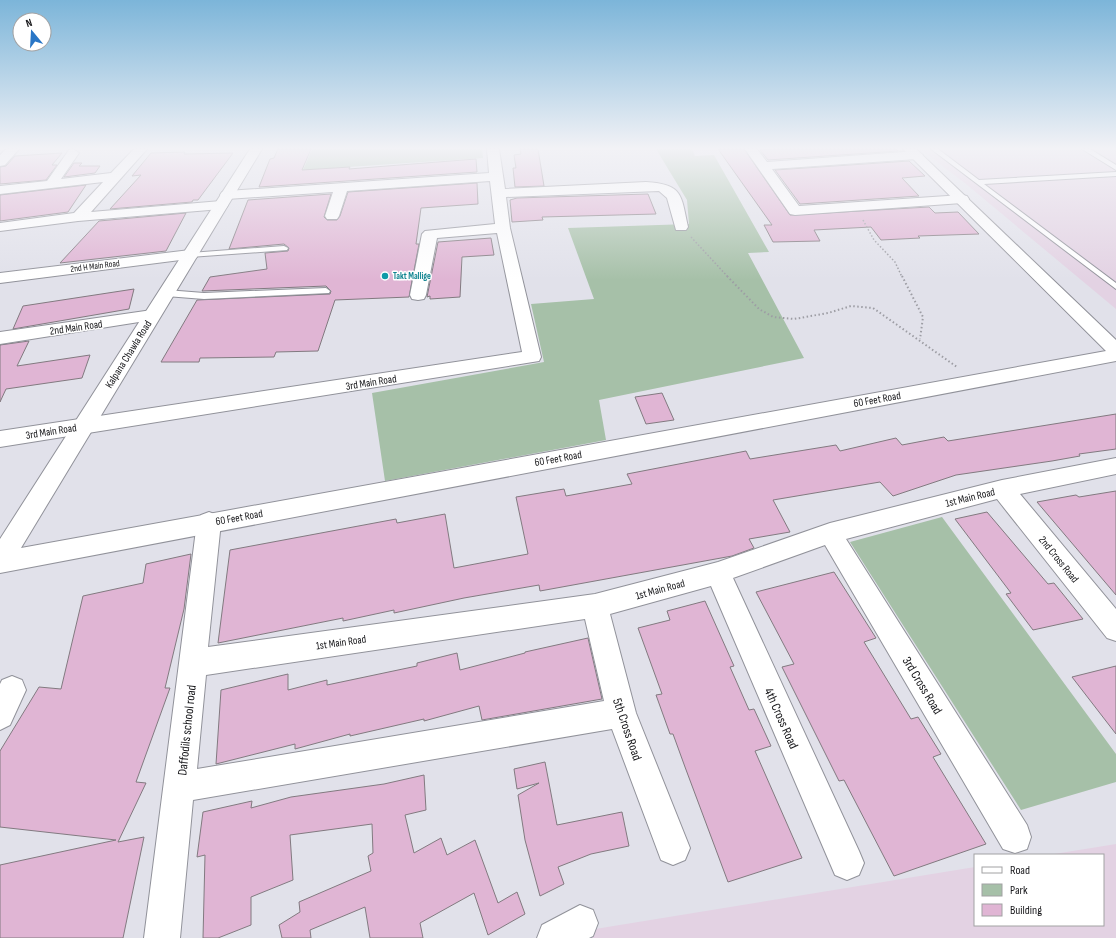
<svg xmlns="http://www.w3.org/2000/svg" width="1116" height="938" font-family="'Sofia Sans Condensed',sans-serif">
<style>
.education{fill:#e3d2e3}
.green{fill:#a6c0a8}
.building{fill:#e0b5d4;stroke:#827a80}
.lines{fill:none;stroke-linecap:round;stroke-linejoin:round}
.service-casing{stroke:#91929a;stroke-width:2}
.minor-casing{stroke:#91929a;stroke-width:2}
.tertiary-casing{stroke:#91929a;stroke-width:2}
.path-far1{stroke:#9d9da4;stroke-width:1.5;stroke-dasharray:1.5 2;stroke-linecap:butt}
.path{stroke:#9d9da4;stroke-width:2;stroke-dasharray:1.5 2.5;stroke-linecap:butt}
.service{fill:#fff;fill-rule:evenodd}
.minor{fill:#fff;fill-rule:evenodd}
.tertiary{fill:#fff;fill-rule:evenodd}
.culture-dot{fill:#0f9aa8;stroke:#fff;stroke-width:1.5}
.labels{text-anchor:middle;stroke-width:3;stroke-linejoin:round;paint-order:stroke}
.far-street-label{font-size:9px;fill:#161619;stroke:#fff}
.far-culture-label{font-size:9px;font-weight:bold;fill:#0d838f;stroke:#fff;text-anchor:start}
.street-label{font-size:11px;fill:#161619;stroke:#fff}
.near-street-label{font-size:13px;fill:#161619;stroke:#fff}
</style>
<rect width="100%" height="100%" fill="#e1e1ea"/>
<path class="education" d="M 920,149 L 1116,149 L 1116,309 L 966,184 Z
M 1116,844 L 1116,938 L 592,938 L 589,930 L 975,867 L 975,925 L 1103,925 L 1103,855 L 1048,855 Z"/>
<path class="green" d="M 312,149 L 482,149 L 483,158 L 303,170 Z
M 656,149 L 692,149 L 695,156 L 714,155 L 769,252 L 748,253 L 804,358 L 599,400 L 606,440 L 385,481 L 372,393 L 544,362 L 531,304 L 594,299 L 568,228 L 689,224 L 687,200 Z
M 942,517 L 1116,754 L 1116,782 L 1021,810 L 850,542 Z"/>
<path class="building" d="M 278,149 L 311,149 L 302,170 L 350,167 L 349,169 L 476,159 L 477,172 L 259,187 L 270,159 L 274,158 Z
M 520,149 L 538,149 L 544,186 L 515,187 L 513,168 L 516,168 L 514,155 L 521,154 Z
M 718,149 L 744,149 L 790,215 L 929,207 L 935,213 L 958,212 L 979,234 L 918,236 L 920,238 L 881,240 L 871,227 L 814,230 L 820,241 L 773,242 L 764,225 L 772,225 Z
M 774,149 L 896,149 L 898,151 L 768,160 L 760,150 Z
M 185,152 L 184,154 L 233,153 L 198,200 L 193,200 L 192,202 L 110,209 L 141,175 L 132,176 L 151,153 Z
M 62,153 L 52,165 L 57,165 L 46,180 L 0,184 L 0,167 L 6,166 L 15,156 Z
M 909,161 L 925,176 L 902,178 L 919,196 L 800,204 L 775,170 Z
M 74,163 L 82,163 L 79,166 L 100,166 L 95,173 L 64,177 Z
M 477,183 L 478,204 L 421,208 L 416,244 L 419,244 L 409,297 L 335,300 L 318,351 L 276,352 L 274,357 L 200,358 L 199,362 L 161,362 L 197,300 L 330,294 L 331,291 L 326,286 L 202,291 L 210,277 L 267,269 L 265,253 L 288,251 L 289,248 L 284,244 L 229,249 L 248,200 L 331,194 L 324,217 L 327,220 L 337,220 L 340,216 L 348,192 Z
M 86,185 L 68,212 L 0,221 L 0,195 Z
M 648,194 L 656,214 L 542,217 L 543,220 L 512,222 L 510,200 L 517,198 Z
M 186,213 L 166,251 L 60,263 L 99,221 Z
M 491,238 L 494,255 L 462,257 L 460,297 L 430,299 L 430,296 L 427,297 L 438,242 Z
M 134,289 L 129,309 L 13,329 L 23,306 Z
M 29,341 L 17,366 L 90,355 L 82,378 L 6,389 L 0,402 L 0,345 Z
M 662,393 L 674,420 L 646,424 L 635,397 Z
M 1116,414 L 1116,449 L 1079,454 L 1080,456 L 1052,461 L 956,475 L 893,496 L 880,482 L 773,500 L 790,532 L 749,539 L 754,548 L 732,556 L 540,591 L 539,585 L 464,598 L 394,613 L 394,610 L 343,621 L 343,618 L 218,643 L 230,550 L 396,519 L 397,523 L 445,514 L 454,568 L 528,554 L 516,497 L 564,489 L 566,496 L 632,484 L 627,474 L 746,451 L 750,459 L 836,445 L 840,451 L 896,438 L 902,445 L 944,437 L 948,441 Z
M 1116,491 L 1116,595 L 1037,502 L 1076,495 L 1079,497 Z
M 987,512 L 1048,584 L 1054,583 L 1083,619 L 1033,630 L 1006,594 L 1011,593 L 955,519 Z
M 191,554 L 184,609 L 165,688 L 170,688 L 136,782 L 146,783 L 118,842 L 144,837 L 123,938 L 0,938 L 0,865 L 116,840 L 0,827 L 0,751 L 39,687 L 61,689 L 83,596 L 143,583 L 146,564 Z
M 834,572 L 876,638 L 864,642 L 911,719 L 918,717 L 941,754 L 933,757 L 986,844 L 894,876 L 844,780 L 839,781 L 782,667 L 794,664 L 756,592 Z
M 705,601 L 734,666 L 730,667 L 749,710 L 754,709 L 771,746 L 755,751 L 802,858 L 728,882 L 685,767 L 673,734 L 670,734 L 656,695 L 662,694 L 638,628 L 670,620 L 667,611 Z
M 588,638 L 602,699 L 482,720 L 479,706 L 424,721 L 424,719 L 350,736 L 350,734 L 295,749 L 295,744 L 216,764 L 221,690 L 288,674 L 288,690 L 327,680 L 327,685 L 417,666 L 417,663 L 457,653 L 460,670 L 525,653 L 525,652 Z
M 1116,666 L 1116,734 L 1072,677 Z
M 545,762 L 557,825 L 622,812 L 629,846 L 591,854 L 558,867 L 564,884 L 540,896 L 525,840 L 518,795 L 539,783 L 517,789 L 514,769 Z
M 424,775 L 426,810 L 405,815 L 414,853 L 441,838 L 447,855 L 475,840 L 498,903 L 517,892 L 525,914 L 488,935 L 474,893 L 420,923 L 423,938 L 370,938 L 365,907 L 310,930 L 311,938 L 282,938 L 279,925 L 300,912 L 299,902 L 371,871 L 368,856 L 373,853 L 372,824 L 290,835 L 293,880 L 251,897 L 251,925 L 218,938 L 203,938 L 205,855 L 197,857 L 203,812 L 252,801 L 251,808 L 291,797 L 384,784 Z"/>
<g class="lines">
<g class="service-casing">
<path id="service" d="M 931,149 L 938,149 L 979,180 L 1116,172 L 1116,176 L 984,184 L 1116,283 L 1116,289 Z
M 1082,149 L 1090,149 L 1116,165 L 1116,170 Z
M 284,246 L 288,248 L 287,250 L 190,257 L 186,255 L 190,253 Z
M 326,288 L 330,291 L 329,293 L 204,299 L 166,296 L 162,293 L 166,290 L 204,293 Z"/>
</g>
<g class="minor-casing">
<path id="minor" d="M 6,149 L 19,149 L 5,165 L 0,166 L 0,155 Z
M 73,149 L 79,153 L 61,179 L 111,173 L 134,149 L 147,149 L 91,212 L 221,201 L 226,202 L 228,205 L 226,208 L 221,209 L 78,221 L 0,231 L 0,223 L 74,213 L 103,182 L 0,194 L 0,186 L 47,181 L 69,150 Z
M 487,149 L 499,149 L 505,189 L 646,182 C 683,184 681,195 688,227 L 686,230 L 676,230 L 667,198 L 659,191 L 506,197 L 510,228 L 541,357 L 539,361 L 0,447 L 0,431 L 522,352 L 497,233 L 437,238 L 426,295 L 424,299 L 418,300 L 412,299 L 410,295 L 422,234 L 425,231 L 495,224 L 490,181 L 347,191 L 339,216 L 337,219 L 327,219 L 325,216 L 333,192 L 227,199 L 222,198 L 220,195 L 222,192 L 227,191 L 489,173 Z
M 745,149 L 757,149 L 767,162 L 917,151 L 923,155 L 917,159 L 772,169 L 799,206 L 962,195 L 967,196 L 969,199 L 967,202 L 962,203 L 795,215 L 790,214 Z
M 190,250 L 196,252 L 198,255 L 196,258 L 0,283 L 0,273 Z
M 152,310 L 158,311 L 161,315 L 158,319 L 0,344 L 0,332 Z
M 1116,458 L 1116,474 L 1020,494 L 1116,609 L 1116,641 L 1107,638 L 997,499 L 846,539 L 1027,825 L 1031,837 L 1027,849 L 1015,853 L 1003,849 L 825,545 L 733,578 L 859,851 L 864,863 L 859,875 L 847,880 L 835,875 L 711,586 L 610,614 L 636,713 L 690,848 L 685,860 L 673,865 L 661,860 L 612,729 L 193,800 L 180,938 L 144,938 L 197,522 L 201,515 L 209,512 L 217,515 L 221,522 L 208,647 L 595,594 L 718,562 L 830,523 L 1002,480 ZM 585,619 L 604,701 L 197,769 L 206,675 Z
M 12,676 L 22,680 L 26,690 L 10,725 L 0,730 L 0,684 L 2,680 Z
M 580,905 L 593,910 L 598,923 L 593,936 L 589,938 L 537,938 L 542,925 Z"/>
</g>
<g class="tertiary-casing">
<path id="tertiary" d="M 250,149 L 262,149 L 21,548 L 1106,351 L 903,149 L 916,149 L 1116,340 L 1116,361 L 0,573 L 0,539 Z"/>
</g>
<path class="path-far1" d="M 863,220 L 874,240 L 895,262 L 902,277
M 691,237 L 728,277"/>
<path class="path" d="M 727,276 L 759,309 L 773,317 L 794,319 L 828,313 L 851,306 L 873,308 L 957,367
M 902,276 L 923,317 L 920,339"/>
<use href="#service" class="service"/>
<use href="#minor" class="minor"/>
<use href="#tertiary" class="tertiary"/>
</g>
<linearGradient id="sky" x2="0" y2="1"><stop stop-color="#7cb5d9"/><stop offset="0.53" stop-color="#f2f2f6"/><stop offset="1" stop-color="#f2f2f6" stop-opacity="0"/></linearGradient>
<rect width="1116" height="280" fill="url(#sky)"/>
<circle class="culture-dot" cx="385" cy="276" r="4"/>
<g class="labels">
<g class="far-street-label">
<text transform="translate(95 266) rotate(-7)" y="3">2nd H Main Road</text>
</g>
<g class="far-culture-label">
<text x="393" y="279">Takt Mallige</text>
</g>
<g class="street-label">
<text transform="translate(76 327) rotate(-8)" y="4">2nd Main Road</text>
<text transform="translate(128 354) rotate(-58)" y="4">Kalpana Chawla Road</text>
<text transform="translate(371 382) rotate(-9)" y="4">3rd Main Road</text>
<text transform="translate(877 399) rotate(-10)" y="4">60 Feet Road</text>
<text transform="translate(51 431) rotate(-9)" y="4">3rd Main Road</text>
<text transform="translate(558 458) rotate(-10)" y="4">60 Feet Road</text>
<text transform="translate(970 497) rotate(-14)" y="4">1st Main Road</text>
<text transform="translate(239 517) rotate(-10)" y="4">60 Feet Road</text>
<text transform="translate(1059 559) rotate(51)" y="4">2nd Cross Road</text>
<text transform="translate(660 589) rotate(-15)" y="4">1st Main Road</text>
<text transform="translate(341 642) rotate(-8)" y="4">1st Main Road</text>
</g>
<g class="near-street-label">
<text transform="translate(923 685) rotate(59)" y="5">3rd Cross Road</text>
<text transform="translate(782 718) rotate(66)" y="5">4th Cross Road</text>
<text transform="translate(628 729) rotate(71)" y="5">5th Cross Road</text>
<text transform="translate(186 730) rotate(-84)" y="5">Daffodils school road</text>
</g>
</g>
<rect x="974" y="854" width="130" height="72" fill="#ffffff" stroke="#a2a2a3"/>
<rect x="982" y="867" width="20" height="6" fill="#ffffff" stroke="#a2a2a3"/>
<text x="1010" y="874" font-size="12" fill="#161619">Road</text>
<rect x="982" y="884" width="20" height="12" fill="#a6c0a8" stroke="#a2a2a3"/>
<text x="1010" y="894" font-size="12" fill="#161619">Park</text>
<rect x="982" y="904" width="20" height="12" fill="#e0b5d4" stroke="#a2a2a3"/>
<text x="1010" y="914" font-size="12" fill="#161619">Building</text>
<g transform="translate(32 32) rotate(342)"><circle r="19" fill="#ffffff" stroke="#a2a2a3"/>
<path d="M0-3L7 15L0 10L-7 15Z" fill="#2976c6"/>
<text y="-6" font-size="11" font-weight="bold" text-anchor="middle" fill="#161619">N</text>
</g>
</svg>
